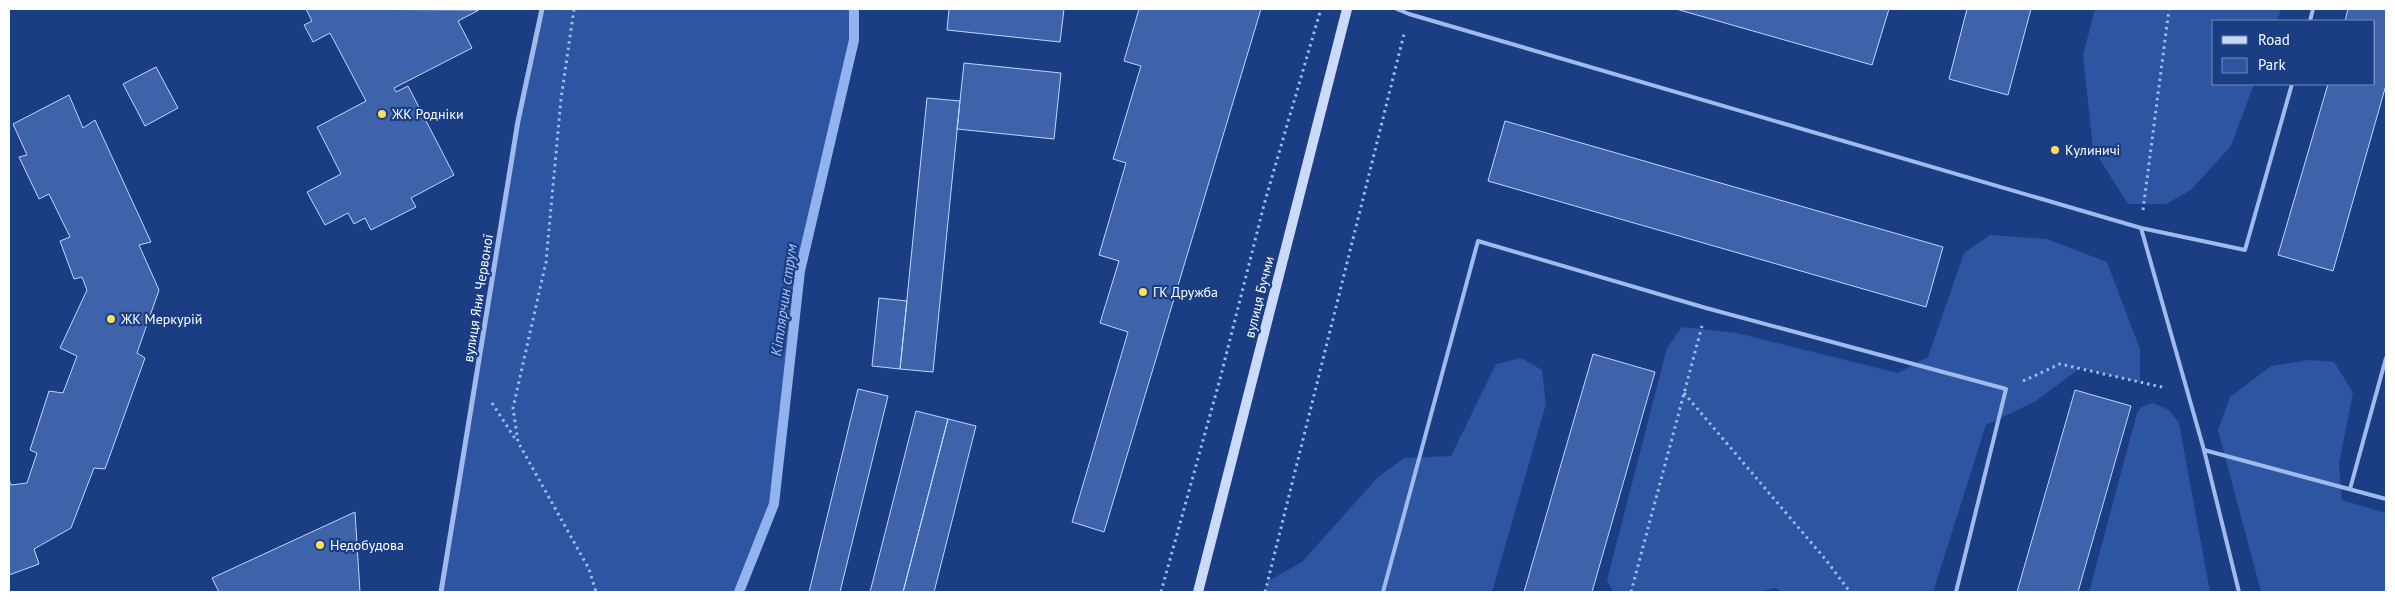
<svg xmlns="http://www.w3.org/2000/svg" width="2395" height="601" font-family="'PT Sans',sans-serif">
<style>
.green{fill:#2d55a2}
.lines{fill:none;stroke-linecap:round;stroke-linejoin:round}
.stream{stroke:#92b3ed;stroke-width:10}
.building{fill:#3e63aa;stroke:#c4d6f8}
.path{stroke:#9fbaeb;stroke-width:3;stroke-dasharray:2.5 4;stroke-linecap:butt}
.lane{stroke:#9fbaeb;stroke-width:4}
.street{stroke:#9fbaeb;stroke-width:5}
.secondary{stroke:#cbdaf8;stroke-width:10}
.poi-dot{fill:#fddf5b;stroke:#1a3d83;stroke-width:2}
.labels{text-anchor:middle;stroke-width:4.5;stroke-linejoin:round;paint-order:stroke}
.poi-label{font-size:14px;fill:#fff;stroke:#1a3d83;text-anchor:start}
.street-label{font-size:14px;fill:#fff;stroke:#1a3d83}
.water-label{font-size:15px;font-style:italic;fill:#abc4f3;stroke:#1a3d83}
</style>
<rect width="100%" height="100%" fill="#1a3d83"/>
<path class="green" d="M 542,9 L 853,9 L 853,40 L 799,271 L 773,503 L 738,592 L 441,592 L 518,121 Z
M 2095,9 L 2281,9 L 2277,21 L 2214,21 L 2214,84 L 2254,84 L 2231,146 L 2191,190 L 2166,204 L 2128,204 L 2093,149 L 2083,55 Z
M 1990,235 L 2047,239 L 2107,262 L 2140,349 L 2140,382 L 2080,368 L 2036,401 L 1986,425 L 1933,592 L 1782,592 L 1775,588 L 1759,592 L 1613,592 L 1607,580 L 1667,348 L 1682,327 L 1737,333 L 1898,373 L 1928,357 L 1964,253 Z
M 1521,358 L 1542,370 L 1546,404 L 1492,592 L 1265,592 L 1268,581 L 1302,562 L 1378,477 L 1404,458 L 1451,456 L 1496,364 Z
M 2309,360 L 2334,362 L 2353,392 L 2339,464 L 2342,500 L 2386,513 L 2386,592 L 2261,592 L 2218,430 L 2230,397 L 2271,366 Z
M 2153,403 L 2169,410 L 2179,423 L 2210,592 L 2089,592 L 2137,413 L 2141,407 Z"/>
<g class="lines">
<path class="stream" d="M 739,592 L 774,504 L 800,271 L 854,40 L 854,9"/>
</g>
<path class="building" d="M 306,9 L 479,10 L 458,21 L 472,48 L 394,88 L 396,92 L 408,86 L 454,175 L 411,198 L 416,207 L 371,230 L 365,218 L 354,224 L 348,213 L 325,225 L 307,192 L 341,174 L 317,127 L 366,101 L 330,33 L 313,42 L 304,25 L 312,21 Z
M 949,9 L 1064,9 L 1060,42 L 947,30 Z
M 1139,9 L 1261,9 L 1104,532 L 1072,522 L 1128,332 L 1100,323 L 1119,261 L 1099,255 L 1126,163 L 1113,159 L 1141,66 L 1124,61 Z
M 1676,9 L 1889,9 L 1872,65 Z
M 1967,9 L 2031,9 L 2008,95 L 1949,79 Z
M 2348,9 L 2386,9 L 2386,85 L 2333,271 L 2278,255 L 2328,84 L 2374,84 L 2374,21 L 2345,21 Z
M 964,63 L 1061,73 L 1054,139 L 957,129 Z
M 156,67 L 178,108 L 145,126 L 123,84 Z
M 69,95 L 83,128 L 95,120 L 151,242 L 139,245 L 159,290 L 137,353 L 145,358 L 105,469 L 94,468 L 71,528 L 34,549 L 39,564 L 9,575 L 9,480 L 11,485 L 27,483 L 37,453 L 30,450 L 49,391 L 63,393 L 77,356 L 60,348 L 87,290 L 82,277 L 74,279 L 60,241 L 70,237 L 49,194 L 39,199 L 19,157 L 27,155 L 13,124 Z
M 927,98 L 960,101 L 933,372 L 900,369 Z
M 1505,121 L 1943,247 L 1926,307 L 1488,181 Z
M 879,298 L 907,301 L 900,369 L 872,366 Z
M 1593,354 L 1655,372 L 1592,592 L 1524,592 Z
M 858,389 L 888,396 L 840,592 L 809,592 Z
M 2075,390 L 2131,406 L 2078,592 L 2017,592 Z
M 916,411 L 948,419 L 903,592 L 870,592 Z
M 948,419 L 976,426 L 934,592 L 903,592 Z
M 355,512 L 360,592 L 219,592 L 212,578 Z"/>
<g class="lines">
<path class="path" d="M 574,9 L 561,99 L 546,262 L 513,408 L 518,442 L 589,569 L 596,592
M 2143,210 L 2169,9
M 2023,381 L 2060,364 L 2166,388
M 1684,393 L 1826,560 L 1850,592
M 492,403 L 516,440
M 1161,592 L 1220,379 L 1265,201 L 1320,12
M 1265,592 L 1404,34
M 1631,592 L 1702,326"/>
<path class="lane" d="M 1397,9 L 1409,14 L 2141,228 L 2245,250 L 2292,84
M 2310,21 L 2313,9
M 2141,228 L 2204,450 L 2239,592
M 2204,450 L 2386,499
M 2350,489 L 2386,358
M 1383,592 L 1478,241 L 1706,308 L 2006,389 L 1956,592"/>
<path class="street" d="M 441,592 L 518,121 L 542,9"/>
<path class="secondary" d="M 1198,592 L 1347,9"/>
</g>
<g class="poi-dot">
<circle cx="382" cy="114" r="5"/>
<circle cx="2055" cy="150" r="5"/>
<circle cx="1143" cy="292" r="5"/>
<circle cx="111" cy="319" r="5"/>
<circle cx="320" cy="545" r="5"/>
</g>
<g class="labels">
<g class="poi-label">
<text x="392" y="119">ЖК Родніки</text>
<text x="2065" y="155">Кулиничі</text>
<text x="1153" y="297">ГК Дружба</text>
<text x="121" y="324">ЖК Меркурій</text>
<text x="330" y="550">Недобудова</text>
</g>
<g class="street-label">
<text transform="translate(1259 297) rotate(-76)" y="5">вулиця Бучми</text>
<text transform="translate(478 298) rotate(-81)" y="5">вулиця Яни Червоної</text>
</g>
<g class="water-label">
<text transform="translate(784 300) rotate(-82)" y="5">Кітлярчин струм</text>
</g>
</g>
<rect width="2395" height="601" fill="none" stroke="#ffffff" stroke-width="20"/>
<rect x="2212" y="20" width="162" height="65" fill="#1a3d83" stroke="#768bb5"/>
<rect x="2222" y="36" width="25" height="8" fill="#cbdaf8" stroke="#768bb5"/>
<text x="2258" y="45" font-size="15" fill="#ffffff">Road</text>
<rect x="2222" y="58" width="25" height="15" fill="#2d55a2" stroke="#768bb5"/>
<text x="2258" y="70" font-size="15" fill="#ffffff">Park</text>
</svg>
